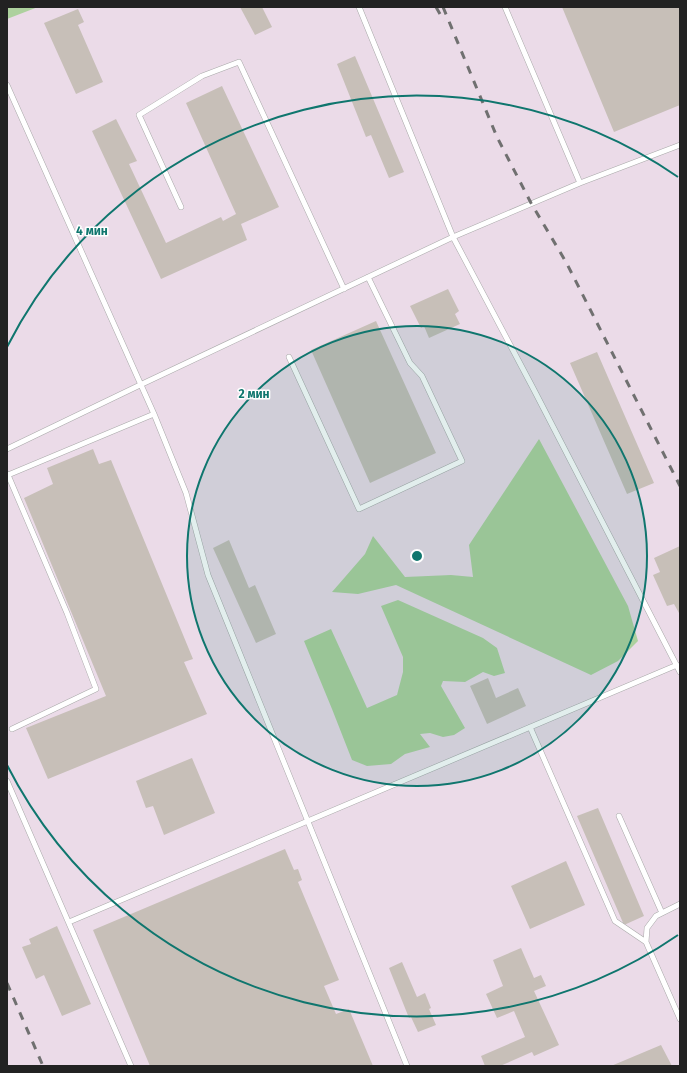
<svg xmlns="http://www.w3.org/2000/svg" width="687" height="1073" font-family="'Fira Sans',sans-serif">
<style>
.industrial{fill:#ebdbe8}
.forest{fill:#add19e}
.building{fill:#c7bfb8}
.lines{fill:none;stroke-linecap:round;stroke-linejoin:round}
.lane-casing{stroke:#a9a9a9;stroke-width:6}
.lane{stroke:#fff;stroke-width:5}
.rail{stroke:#707070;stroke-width:3;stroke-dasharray:8 8;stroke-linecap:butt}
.ring{fill:none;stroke:#0f766e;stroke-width:2}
.centre{fill:#0f766e;stroke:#fff;stroke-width:2}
.ring-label{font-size:12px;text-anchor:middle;font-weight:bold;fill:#0f766e;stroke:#fff;stroke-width:3;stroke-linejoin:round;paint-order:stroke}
</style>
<rect width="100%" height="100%" fill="#f2efe9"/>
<path class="industrial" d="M 7,7 L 680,7 L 680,1066 L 7,1066 Z"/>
<path class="forest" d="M 7,7 L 38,7 L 7,19 Z
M 539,439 L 628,606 L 638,641 L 618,661 L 591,675 L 396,585 L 358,594 L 332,592 L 365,554 L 373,536 L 405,577 L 451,575 L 473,577 L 469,545 Z
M 398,600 L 483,638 L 497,648 L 505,673 L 494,676 L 483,672 L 465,682 L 443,681 L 441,686 L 465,728 L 454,735 L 443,737 L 430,733 L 420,734 L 430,747 L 405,754 L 391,764 L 367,766 L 352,760 L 332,709 L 304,641 L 331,629 L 367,708 L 397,695 L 403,672 L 403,657 L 381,606 Z"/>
<path class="building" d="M 240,7 L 262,7 L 272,27 L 255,35 Z
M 562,7 L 680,7 L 680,105 L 614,132 Z
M 78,9 L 84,22 L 78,25 L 103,82 L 76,94 L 44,23 Z
M 355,56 L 404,172 L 389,178 L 371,135 L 366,137 L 337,64 Z
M 222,86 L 279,207 L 241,224 L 247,240 L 161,279 L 92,131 L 116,119 L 137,161 L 129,164 L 166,243 L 221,217 L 223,221 L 236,214 L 186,103 Z
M 448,289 L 459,311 L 455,314 L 460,324 L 429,338 L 424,326 L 421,328 L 410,306 Z
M 376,321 L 436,453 L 370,483 L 311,350 Z
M 597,352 L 654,483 L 627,494 L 570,363 Z
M 93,449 L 99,464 L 111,460 L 193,659 L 184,662 L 207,714 L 48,779 L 26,728 L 106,696 L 24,498 L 53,484 L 47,468 Z
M 229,540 L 249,588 L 255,585 L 276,634 L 256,643 L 213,548 Z
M 680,546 L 680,613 L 679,613 L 674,604 L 667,606 L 653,575 L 660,572 L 654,558 Z
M 488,678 L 496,698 L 518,688 L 526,706 L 487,724 L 470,686 Z
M 192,758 L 215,813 L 164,835 L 153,806 L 146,808 L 136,781 Z
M 598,808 L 644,916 L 624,925 L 577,816 Z
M 285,849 L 294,870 L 298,869 L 302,880 L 298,882 L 339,980 L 324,986 L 336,1014 L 349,1009 L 373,1066 L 150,1066 L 93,930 Z
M 566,861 L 585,905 L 530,929 L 511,886 Z
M 57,926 L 91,1004 L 62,1016 L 44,975 L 36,979 L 22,947 L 31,944 L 29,939 Z
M 521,948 L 534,978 L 541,975 L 546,986 L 534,991 L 559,1045 L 534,1056 L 532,1052 L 500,1066 L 485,1066 L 481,1056 L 525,1037 L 514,1011 L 497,1018 L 486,994 L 503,986 L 493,960 Z
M 402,962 L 417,997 L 425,993 L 431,1008 L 429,1009 L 436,1025 L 418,1032 L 411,1017 L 409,1018 L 389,968 Z
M 661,1045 L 672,1066 L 611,1066 Z"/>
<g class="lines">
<g class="lane-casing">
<path id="lane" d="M 359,7 L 453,237 L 533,388 L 680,672
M 505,7 L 580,183
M 7,85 L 154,414 L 186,493 L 208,575 L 407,1066
M 181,207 L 139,115 L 202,76 L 239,62 L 344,289
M 289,357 L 359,509 L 462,461 L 422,376 L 410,363 L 368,277
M 7,449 L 140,385 L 453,237 L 580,183 L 680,145
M 7,474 L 8,475 L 154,414
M 8,475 L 67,613 L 96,689 L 12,729
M 530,727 L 615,921 L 646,942 L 680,1019
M 7,781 L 131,1066
M 619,816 L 662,913
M 69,922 L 677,665
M 646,942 L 647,928 L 656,916 L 680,904"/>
</g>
<use href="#lane" class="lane"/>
<path class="rail" d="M 436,7 L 444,21
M 443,7 L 497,137 L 531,203 L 566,262 L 680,486
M 7,983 L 43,1066"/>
</g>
<circle cx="417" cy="556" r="230" fill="#0f766e" fill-opacity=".12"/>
<g class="ring">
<circle cx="417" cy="556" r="230"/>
<path d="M678 935A460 460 0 0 1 7 765M7 347A460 460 0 0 1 678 177"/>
</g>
<circle cx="417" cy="556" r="6" class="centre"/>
<g class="ring-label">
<text x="92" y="235">4 мин</text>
<text x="254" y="398">2 мин</text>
</g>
<rect width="687" height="1073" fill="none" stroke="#222222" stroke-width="16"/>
</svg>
